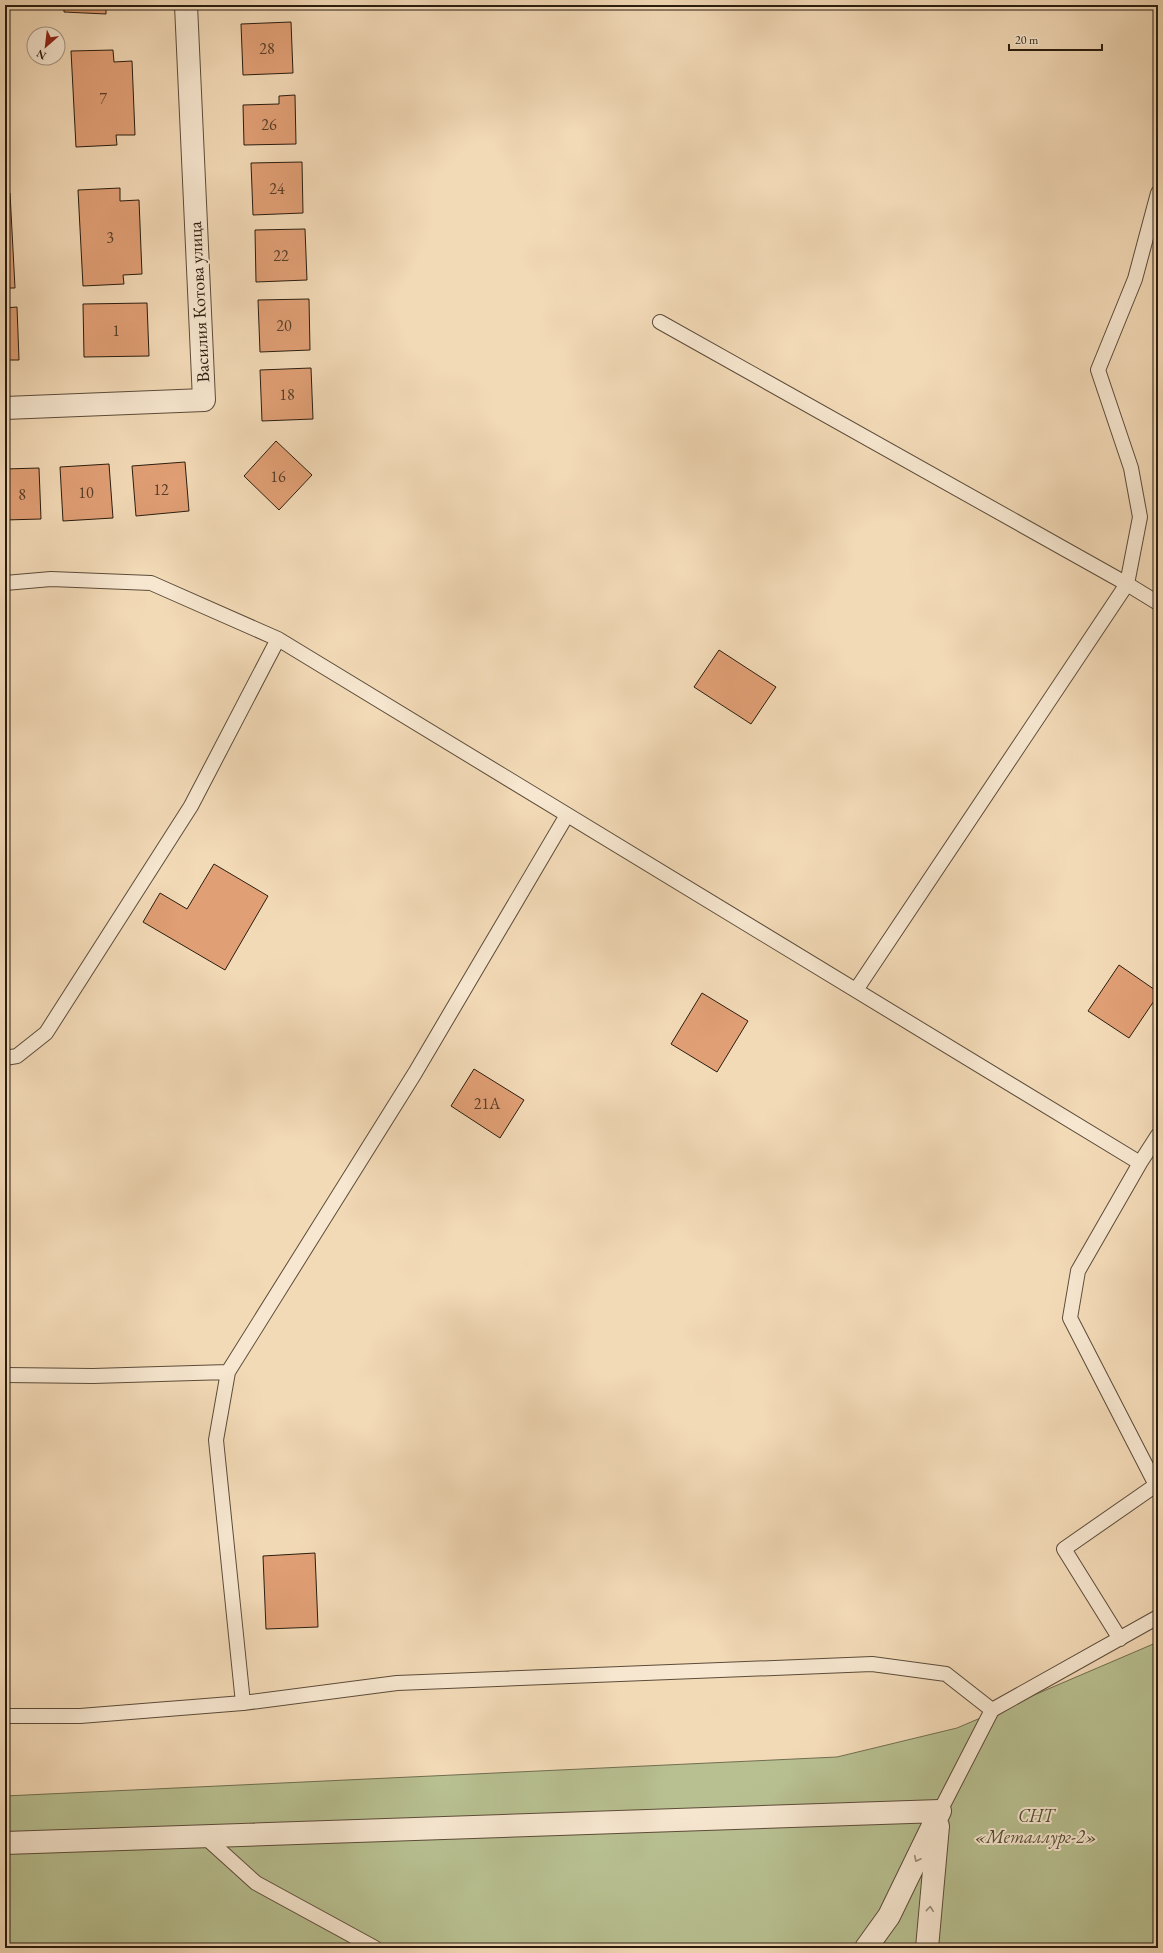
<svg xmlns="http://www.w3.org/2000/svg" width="1163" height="1953" font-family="'EB Garamond',serif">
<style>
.green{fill:#b8c091;stroke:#716e50}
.building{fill:#e19f75;stroke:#2a1d0f}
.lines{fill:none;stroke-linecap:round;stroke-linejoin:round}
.lane-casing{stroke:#5c4c39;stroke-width:16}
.street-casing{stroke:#5c4c39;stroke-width:24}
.lane{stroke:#f7e7d0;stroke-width:14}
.street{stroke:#f7e7d0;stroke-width:22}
.oneway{stroke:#9b8c79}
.labels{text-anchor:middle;stroke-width:4;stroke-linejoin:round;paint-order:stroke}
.number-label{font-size:16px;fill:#583e28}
.street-label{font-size:18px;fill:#2a1d0f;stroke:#f7e7d0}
.park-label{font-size:18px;font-style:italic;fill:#554e36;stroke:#f7e7d0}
</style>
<rect width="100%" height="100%" fill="#f3dab7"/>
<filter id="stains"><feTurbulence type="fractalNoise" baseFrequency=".005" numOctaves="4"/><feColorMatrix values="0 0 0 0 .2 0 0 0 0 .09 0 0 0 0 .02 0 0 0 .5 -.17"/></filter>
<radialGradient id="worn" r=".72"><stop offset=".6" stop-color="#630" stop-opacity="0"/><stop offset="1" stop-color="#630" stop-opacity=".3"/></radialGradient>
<path class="green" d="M 1158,1642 L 1158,1948 L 5,1948 L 5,1796 L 837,1757 L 957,1728 Z"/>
<path class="building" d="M 64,5 L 106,5 L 106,14 L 64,12 Z
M 291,22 L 293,73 L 243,75 L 241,24 Z
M 113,50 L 114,62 L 132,61 L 135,135 L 116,135 L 117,145 L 76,147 L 71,51 Z
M 295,95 L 296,144 L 244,145 L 243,105 L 279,104 L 279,96 Z
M 302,162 L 303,213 L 253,215 L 251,163 Z
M 120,188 L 120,201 L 139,200 L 142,274 L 123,275 L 124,284 L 83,286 L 78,190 Z
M 5,193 L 10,193 L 15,288 L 5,288 Z
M 305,229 L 307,280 L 256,282 L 255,230 Z
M 309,299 L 310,350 L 260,352 L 258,300 Z
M 147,303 L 149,356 L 84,357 L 83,304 Z
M 17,307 L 19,360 L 5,360 L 5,308 Z
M 311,368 L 313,419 L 262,421 L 260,370 Z
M 276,441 L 312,475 L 279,510 L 244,476 Z
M 185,462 L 189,511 L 136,516 L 132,466 Z
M 109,464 L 113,518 L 63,521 L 60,467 Z
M 39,468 L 41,519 L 5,520 L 5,469 Z
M 719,650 L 776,687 L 751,724 L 694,687 Z
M 214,864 L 268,896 L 225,970 L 143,922 L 160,893 L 187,909 Z
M 1119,965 L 1158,992 L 1158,995 L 1129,1038 L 1088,1011 Z
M 702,993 L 748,1021 L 717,1072 L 671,1044 Z
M 474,1069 L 524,1100 L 500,1138 L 451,1106 Z
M 315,1553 L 318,1627 L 266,1629 L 263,1556 Z"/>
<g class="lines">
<g class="lane-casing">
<path id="lane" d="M 660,322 L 1127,584 L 1158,603
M 5,583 L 51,579 L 151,583 L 278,639 L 1140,1163 L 1158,1135
M 856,990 L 1127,584 L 1140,517 L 1131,468 L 1098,370 L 1135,279 L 1158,193
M 5,1058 L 17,1056 L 46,1033 L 191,806 L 278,639
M 5,1375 L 93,1376 L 228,1372
M 1120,1639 L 1064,1549 L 1156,1485 L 1070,1318 L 1078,1271 L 1140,1163
M 243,1703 L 216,1440 L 228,1372 L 415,1073 L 567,815
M 5,1716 L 80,1716 L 243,1703 L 397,1683 L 872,1664 L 946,1674 L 992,1710
M 940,1811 L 992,1710 L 1158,1617
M 204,1836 L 256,1883 L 375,1948"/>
</g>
<g class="street-casing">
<path id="street" d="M 5,408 L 204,400 L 186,5
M 5,1843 L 940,1811
M 866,1948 L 889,1916 L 940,1811
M 927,1948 L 938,1826"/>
</g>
<use href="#lane" class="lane"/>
<use href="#street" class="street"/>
</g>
<defs><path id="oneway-chevron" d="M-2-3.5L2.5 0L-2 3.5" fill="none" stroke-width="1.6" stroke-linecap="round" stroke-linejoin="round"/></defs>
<g class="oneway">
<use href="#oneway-chevron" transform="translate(917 1859) rotate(116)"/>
<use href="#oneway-chevron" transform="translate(930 1909) rotate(-84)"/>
</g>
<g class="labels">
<g class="number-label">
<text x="267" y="54">28</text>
<text x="103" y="104">7</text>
<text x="269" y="130">26</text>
<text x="277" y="194">24</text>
<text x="110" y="243">3</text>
<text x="281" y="261">22</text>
<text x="284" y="331">20</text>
<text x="116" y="336">1</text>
<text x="287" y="400">18</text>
<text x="278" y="482">16</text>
<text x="161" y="495">12</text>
<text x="86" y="498">10</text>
<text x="22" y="500">8</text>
<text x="487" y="1109">21А</text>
</g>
<g class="street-label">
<text transform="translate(199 302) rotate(-93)" y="6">Василия Котова улица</text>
</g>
<g class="park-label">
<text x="1036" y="1822">СНТ<tspan x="1036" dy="21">«Металлург-2»</tspan></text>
</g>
</g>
<rect width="1163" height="1953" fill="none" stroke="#f3dab7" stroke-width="20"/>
<rect x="6" y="6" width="1151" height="1941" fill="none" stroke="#2a1d0f" stroke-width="2"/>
<rect x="10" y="10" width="1143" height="1933" fill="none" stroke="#2a1d0f"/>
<g transform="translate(46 46) rotate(208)"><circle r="19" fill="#f7e7d0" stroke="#a59683"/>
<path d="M0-3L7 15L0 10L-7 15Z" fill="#8f2418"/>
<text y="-6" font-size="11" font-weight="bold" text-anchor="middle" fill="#2a1d0f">N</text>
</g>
<path d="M1009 44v6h93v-6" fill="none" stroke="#2a1d0f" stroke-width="2"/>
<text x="1015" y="44" font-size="12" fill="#2a1d0f" stroke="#f7e7d0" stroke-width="3" paint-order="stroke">20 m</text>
<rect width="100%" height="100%" filter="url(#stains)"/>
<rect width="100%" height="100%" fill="url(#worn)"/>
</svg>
